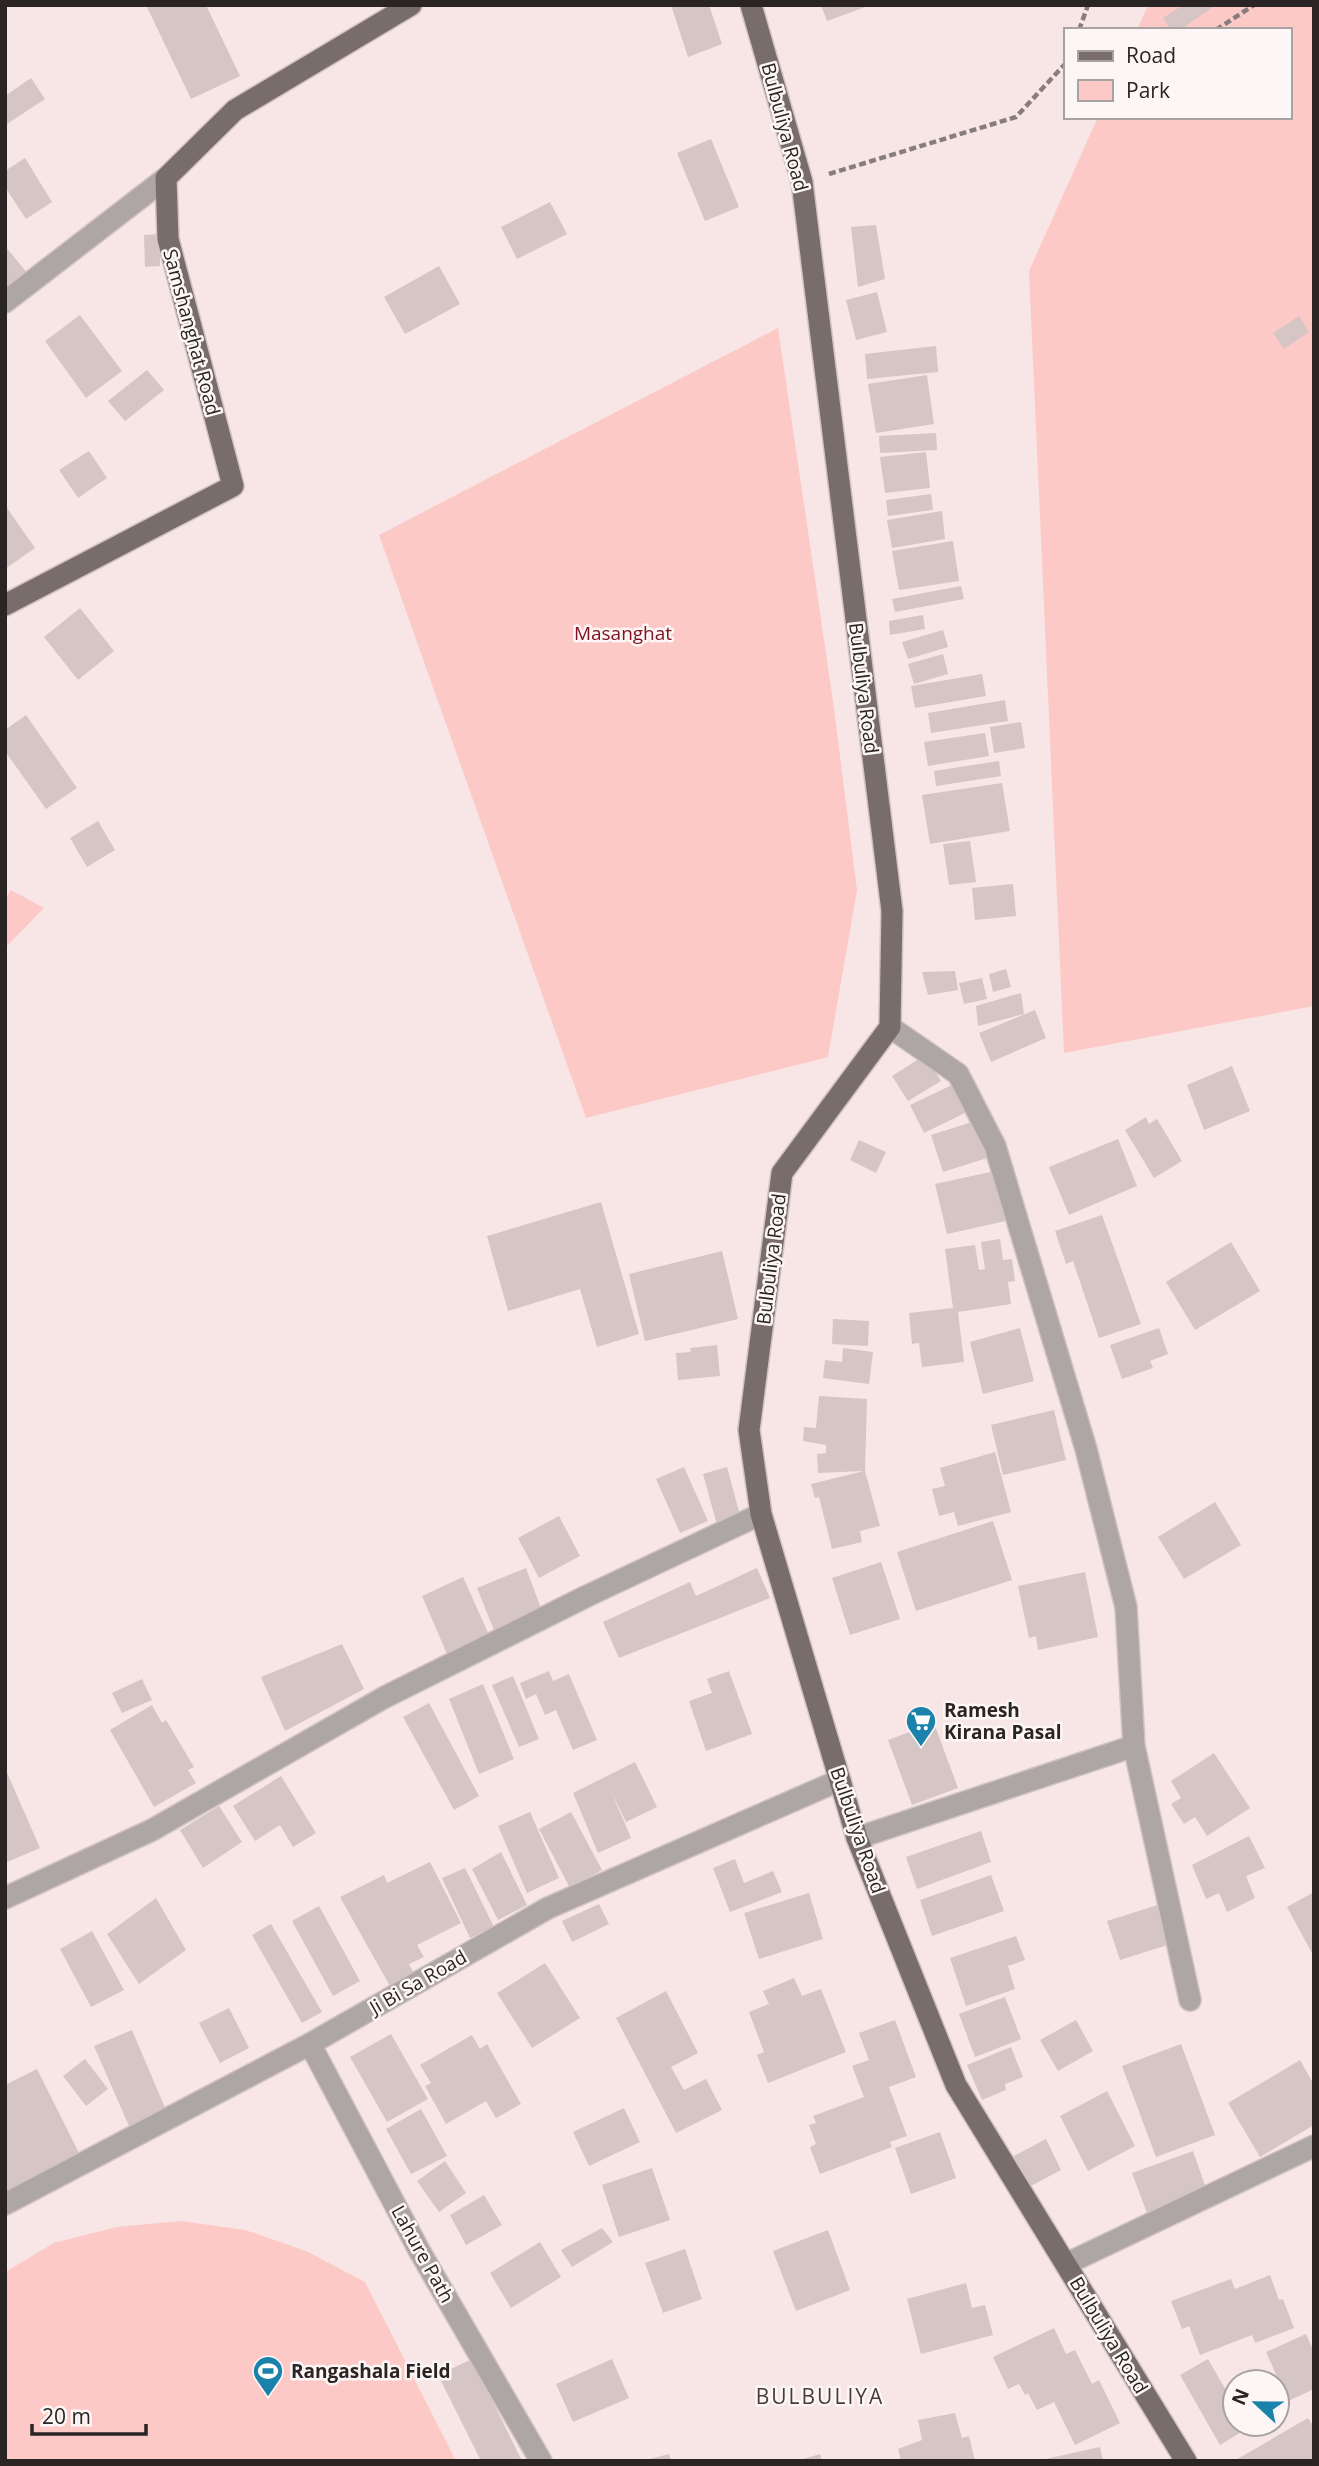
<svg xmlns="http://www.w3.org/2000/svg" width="1319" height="2466" font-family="'Open Sans',sans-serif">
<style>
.green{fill:#fcc9c6}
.building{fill:#d5c5c4}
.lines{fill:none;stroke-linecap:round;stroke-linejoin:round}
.minor-casing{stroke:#d2c3c2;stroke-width:24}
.major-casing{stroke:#d2c3c2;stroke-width:24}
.path{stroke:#887d7d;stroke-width:4.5;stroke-dasharray:7 3.5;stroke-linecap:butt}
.minor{stroke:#ada6a5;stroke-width:21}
.major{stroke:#796d6c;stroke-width:21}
.labels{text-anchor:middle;stroke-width:5;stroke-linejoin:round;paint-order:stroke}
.street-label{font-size:19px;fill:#2a2424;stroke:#fdf6f6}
.park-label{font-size:19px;fill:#801321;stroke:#fdf6f6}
.poi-label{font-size:19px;font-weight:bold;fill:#2a2424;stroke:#fdf6f6;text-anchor:start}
.neighbourhood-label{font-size:21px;letter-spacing:2px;fill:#483c3b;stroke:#fdf6f6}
</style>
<rect width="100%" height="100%" fill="#f7e6e5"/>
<path class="green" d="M 1148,5 L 1314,5 L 1314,1006 L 1064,1053 L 1029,271 L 1098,117 L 1289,117 L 1289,30 L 1137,30 Z
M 778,328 L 833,701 L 857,890 L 828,1057 L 586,1118 L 379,535 Z
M 11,890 L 44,908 L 5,948 L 5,899 Z
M 181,2221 L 245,2230 L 306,2251 L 365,2282 L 456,2461 L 5,2461 L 5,2272 L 54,2243 L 117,2227 Z"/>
<path class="building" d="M 146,5 L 206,5 L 240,76 L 191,99 Z
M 671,5 L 709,5 L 722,44 L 688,57 Z
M 821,5 L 868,5 L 868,6 L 827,21 Z
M 1183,5 L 1216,5 L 1180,30 L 1171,30 L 1163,18 Z
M 31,78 L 45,99 L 7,124 L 5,121 L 5,96 Z
M 711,139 L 739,207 L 705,221 L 677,153 Z
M 25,158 L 52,202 L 26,219 L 5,187 L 5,171 Z
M 550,202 L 567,234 L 517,259 L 501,227 Z
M 876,225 L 885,279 L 858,287 L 851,227 Z
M 160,234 L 160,266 L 145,267 L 144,235 Z
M 5,246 L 29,275 L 5,295 Z
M 439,266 L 460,304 L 405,334 L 384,297 Z
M 877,292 L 887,332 L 856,340 L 846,300 Z
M 80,315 L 122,371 L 86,398 L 45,341 Z
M 1299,316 L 1309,332 L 1284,349 L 1273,333 Z
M 936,346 L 938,372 L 867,379 L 865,354 Z
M 147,370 L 164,390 L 125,421 L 108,401 Z
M 927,375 L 934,424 L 876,433 L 868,384 Z
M 936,433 L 937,450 L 880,453 L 879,436 Z
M 89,451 L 107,478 L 78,498 L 59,470 Z
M 926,452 L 930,488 L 885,493 L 880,457 Z
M 931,494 L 933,510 L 888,516 L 886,500 Z
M 5,505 L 35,548 L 5,569 Z
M 942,511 L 945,539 L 892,548 L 887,520 Z
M 953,541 L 959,581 L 899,590 L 892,551 Z
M 961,586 L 964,599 L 895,612 L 892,599 Z
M 80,608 L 114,651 L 78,680 L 44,637 Z
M 923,615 L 925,629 L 890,635 L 889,621 Z
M 943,630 L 948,647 L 908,659 L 902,642 Z
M 943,654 L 948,674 L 914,684 L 908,664 Z
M 982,674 L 986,696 L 915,708 L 911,686 Z
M 1005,700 L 1008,721 L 931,733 L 928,713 Z
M 26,715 L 77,788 L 46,809 L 5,751 L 5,730 Z
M 1021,722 L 1025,748 L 994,753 L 990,727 Z
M 985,733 L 989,756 L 928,766 L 924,742 Z
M 999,761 L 1001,776 L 936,786 L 934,771 Z
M 1002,783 L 1010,831 L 930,844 L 922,795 Z
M 98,821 L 115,850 L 87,867 L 70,838 Z
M 970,841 L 976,882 L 949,885 L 943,844 Z
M 1013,884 L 1016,916 L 975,920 L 972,888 Z
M 1006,969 L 1011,987 L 993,992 L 989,974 Z
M 955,971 L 958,990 L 928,995 L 922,972 Z
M 982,978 L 987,999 L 964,1004 L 959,983 Z
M 1021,993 L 1024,1014 L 978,1026 L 976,1006 Z
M 1035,1010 L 1046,1038 L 991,1062 L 979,1033 Z
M 925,1055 L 941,1081 L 908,1101 L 892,1076 Z
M 1232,1066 L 1250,1111 L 1204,1130 L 1187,1085 Z
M 954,1084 L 967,1112 L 924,1133 L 910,1105 Z
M 1146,1117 L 1149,1124 L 1157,1119 L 1182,1161 L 1154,1178 L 1125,1130 Z
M 975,1121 L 987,1158 L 943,1172 L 931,1135 Z
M 1118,1139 L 1137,1186 L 1069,1215 L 1049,1167 Z
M 859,1140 L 886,1152 L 876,1173 L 850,1160 Z
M 995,1171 L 1006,1221 L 947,1234 L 935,1184 Z
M 601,1202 L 639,1334 L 597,1347 L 580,1289 L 508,1311 L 487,1236 Z
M 1102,1215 L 1141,1324 L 1099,1338 L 1073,1261 L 1066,1264 L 1055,1231 Z
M 1000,1239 L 1003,1260 L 1012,1259 L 1015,1281 L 1008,1282 L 1011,1304 L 958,1312 L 964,1362 L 922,1367 L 919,1343 L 912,1344 L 909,1313 L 953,1308 L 945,1249 L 975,1245 L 979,1270 L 985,1269 L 981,1242 Z
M 1231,1242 L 1260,1291 L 1195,1330 L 1166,1282 Z
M 722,1251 L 738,1319 L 645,1341 L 629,1274 Z
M 833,1319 L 869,1321 L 868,1346 L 832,1344 Z
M 1020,1328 L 1034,1381 L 983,1394 L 970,1342 Z
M 1159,1328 L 1168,1354 L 1150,1361 L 1153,1368 L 1122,1379 L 1110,1345 Z
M 717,1345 L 720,1376 L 678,1380 L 676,1353 L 691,1352 L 690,1348 Z
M 843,1348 L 873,1352 L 869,1384 L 823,1378 L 825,1360 L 842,1362 Z
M 819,1396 L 867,1399 L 865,1471 L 880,1526 L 860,1531 L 862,1542 L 832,1549 L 819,1497 L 815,1498 L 811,1484 L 864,1471 L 818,1473 L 817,1454 L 826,1453 L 826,1445 L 803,1441 L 804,1427 L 816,1428 Z
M 1054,1410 L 1066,1460 L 1003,1475 L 991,1425 Z
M 995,1452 L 1011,1512 L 958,1526 L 954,1512 L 939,1516 L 932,1489 L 945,1486 L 940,1468 Z
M 684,1467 L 708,1521 L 680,1533 L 656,1479 Z
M 727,1467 L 741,1519 L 717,1525 L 703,1474 Z
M 1215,1502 L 1241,1545 L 1184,1579 L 1158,1537 Z
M 559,1516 L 580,1556 L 539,1578 L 518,1538 Z
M 993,1521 L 1012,1580 L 916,1611 L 897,1552 Z
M 881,1562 L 900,1619 L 850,1635 L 832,1578 Z
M 526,1568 L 542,1611 L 494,1630 L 477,1588 Z
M 757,1568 L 770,1598 L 619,1658 L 603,1622 L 690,1582 L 696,1596 Z
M 1085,1572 L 1098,1637 L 1038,1650 L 1036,1636 L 1029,1638 L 1018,1586 Z
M 463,1577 L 489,1635 L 447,1654 L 422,1596 Z
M 342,1644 L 364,1689 L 285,1731 L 261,1677 Z
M 549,1671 L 553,1681 L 569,1674 L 597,1740 L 573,1750 L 556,1710 L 545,1715 L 536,1694 L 526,1699 L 520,1683 Z
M 729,1671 L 752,1734 L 706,1751 L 689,1701 L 712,1693 L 707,1679 Z
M 513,1676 L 539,1739 L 519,1747 L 492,1685 Z
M 142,1679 L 152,1700 L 122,1713 L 112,1693 Z
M 483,1684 L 514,1759 L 479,1774 L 449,1699 Z
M 429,1703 L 479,1796 L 454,1810 L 403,1717 Z
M 152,1705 L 162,1723 L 166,1720 L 194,1767 L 188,1770 L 196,1783 L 154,1807 L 110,1730 Z
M 934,1723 L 958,1788 L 912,1805 L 888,1740 Z
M 1214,1753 L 1250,1808 L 1207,1836 L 1195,1817 L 1184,1824 L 1171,1804 L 1181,1798 L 1171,1781 Z
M 635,1762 L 657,1807 L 626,1822 L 611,1791 L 631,1838 L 598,1853 L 573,1793 Z
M 5,1768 L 40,1848 L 5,1863 Z
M 281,1776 L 316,1833 L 293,1847 L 280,1825 L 255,1841 L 233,1806 Z
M 219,1806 L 242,1842 L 203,1868 L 180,1830 Z
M 530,1812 L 559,1878 L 527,1893 L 498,1826 Z
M 571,1812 L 602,1870 L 570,1888 L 539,1829 Z
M 981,1831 L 991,1862 L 917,1889 L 906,1857 Z
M 1249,1836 L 1265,1868 L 1246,1876 L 1255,1898 L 1227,1912 L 1219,1893 L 1206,1899 L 1192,1865 Z
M 501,1852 L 527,1905 L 498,1920 L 472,1869 Z
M 735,1859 L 744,1883 L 773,1871 L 782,1892 L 730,1912 L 713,1868 Z
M 430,1862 L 461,1923 L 417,1945 L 424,1957 L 409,1964 L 416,1977 L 391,1988 L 340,1897 L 384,1875 L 387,1883 Z
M 465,1868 L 494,1927 L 470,1938 L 442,1878 Z
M 991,1875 L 1004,1911 L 932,1936 L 920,1900 Z
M 1314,1892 L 1314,1957 L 1287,1907 Z
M 809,1893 L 823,1939 L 759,1959 L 744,1913 Z
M 156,1898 L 186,1950 L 139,1984 L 107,1934 Z
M 599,1904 L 609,1924 L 572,1942 L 562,1921 Z
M 1161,1904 L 1174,1943 L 1120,1960 L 1107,1921 Z
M 319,1906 L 360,1981 L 333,1996 L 292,1921 Z
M 271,1924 L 322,2012 L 302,2023 L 252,1935 Z
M 92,1931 L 124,1990 L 91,2007 L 60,1949 Z
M 1016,1936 L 1025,1960 L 1008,1966 L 1015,1989 L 966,2006 L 950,1958 Z
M 545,1963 L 580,2018 L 532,2048 L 497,1993 Z
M 794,1978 L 802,1996 L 821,1989 L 846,2052 L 768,2083 L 757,2055 L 764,2052 L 749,2012 L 769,2004 L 763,1991 Z
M 666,1991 L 698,2053 L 671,2067 L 684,2090 L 706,2079 L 722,2110 L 676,2133 L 616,2018 Z
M 1005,1997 L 1021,2039 L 975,2057 L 959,2014 Z
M 229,2008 L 249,2048 L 220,2063 L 199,2023 Z
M 895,2020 L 916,2077 L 889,2087 L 907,2136 L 890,2142 L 892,2147 L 820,2174 L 810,2147 L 816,2144 L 809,2125 L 816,2123 L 813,2116 L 864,2097 L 852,2066 L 869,2060 L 859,2033 Z
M 1076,2020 L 1093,2051 L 1058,2071 L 1040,2040 Z
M 132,2030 L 166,2110 L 129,2126 L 94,2046 Z
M 391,2034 L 428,2099 L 387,2122 L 350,2057 Z
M 472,2035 L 480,2049 L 487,2044 L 521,2104 L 496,2118 L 486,2101 L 446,2124 L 425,2086 L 431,2083 L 420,2065 Z
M 1181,2044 L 1215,2135 L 1156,2157 L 1122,2066 Z
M 1011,2047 L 1023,2077 L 1005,2084 L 1006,2090 L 982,2100 L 967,2065 Z
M 85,2059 L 108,2089 L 86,2106 L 63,2076 Z
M 1300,2060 L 1314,2085 L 1314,2125 L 1260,2157 L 1228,2103 Z
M 37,2069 L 80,2155 L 5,2193 L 5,2085 Z
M 1107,2091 L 1135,2146 L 1088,2171 L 1060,2116 Z
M 624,2108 L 640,2142 L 589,2166 L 573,2132 Z
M 421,2109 L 447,2156 L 411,2174 L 386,2129 Z
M 940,2132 L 956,2178 L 911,2194 L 895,2148 Z
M 1046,2139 L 1061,2170 L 1027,2188 L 1012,2157 Z
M 1193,2151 L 1207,2191 L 1147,2213 L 1132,2173 Z
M 445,2161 L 466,2193 L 439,2212 L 417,2181 Z
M 652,2168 L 670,2220 L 619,2237 L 602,2185 Z
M 484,2195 L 502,2225 L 466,2245 L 450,2215 Z
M 602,2228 L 613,2242 L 572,2267 L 561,2250 Z
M 828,2230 L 850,2290 L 796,2311 L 773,2251 Z
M 540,2242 L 561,2277 L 511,2308 L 490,2273 Z
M 685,2249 L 702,2299 L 663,2313 L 645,2263 Z
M 1270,2275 L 1279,2300 L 1283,2299 L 1294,2328 L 1255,2343 L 1252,2335 L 1200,2355 L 1189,2326 L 1182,2329 L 1171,2301 L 1231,2279 L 1235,2289 Z
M 966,2283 L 972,2308 L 985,2305 L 993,2335 L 921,2354 L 907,2299 Z
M 1054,2328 L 1066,2354 L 1075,2350 L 1092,2384 L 1099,2380 L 1120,2423 L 1075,2445 L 1054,2402 L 1037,2410 L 1028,2393 L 1025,2395 L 1019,2384 L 1008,2389 L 993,2357 Z
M 1306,2334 L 1314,2352 L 1314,2389 L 1288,2401 L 1266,2352 Z
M 472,2359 L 522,2461 L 481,2461 L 438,2375 Z
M 612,2359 L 629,2398 L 573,2422 L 556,2384 Z
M 1208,2359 L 1235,2406 L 1235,2424 L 1245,2424 L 1248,2428 L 1220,2445 L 1180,2375 Z
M 955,2413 L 962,2438 L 969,2436 L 975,2461 L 901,2461 L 898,2449 L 922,2440 L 918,2420 Z
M 1308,2418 L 1314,2427 L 1314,2461 L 1234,2461 Z
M 1100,2447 L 1103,2461 L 1041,2461 L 1041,2460 Z
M 669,2454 L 671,2461 L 647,2461 L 646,2460 Z
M 820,2454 L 822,2461 L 801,2461 L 800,2460 Z"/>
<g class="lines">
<g class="minor-casing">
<path id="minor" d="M 5,302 L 166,178
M 890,1027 L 958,1074 L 995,1146 L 1086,1449 L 1126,1607 L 1134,1746
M 857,1838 L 1134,1746 L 1190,2000
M 5,1898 L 152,1830 L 385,1697 L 587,1596 L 761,1514
M 310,2044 L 420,2252 L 541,2461
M 5,2204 L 310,2044 L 548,1908 L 840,1780
M 1066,2264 L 1314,2146"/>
</g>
<g class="major-casing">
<path id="major" d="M 751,5 L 802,182 L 892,911 L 890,1027 L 782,1173 L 749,1430 L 761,1514 L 857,1838 L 956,2085 L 1186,2461
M 5,605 L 233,486 L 168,239 L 166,178 L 235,110 L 411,5"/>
</g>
<path class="path" d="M 1079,30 L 1088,5
M 1216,30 L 1254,5
M 829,174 L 1016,117 L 1065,64"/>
<use href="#minor" class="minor"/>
<use href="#major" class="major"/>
</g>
<defs>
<g id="supermarket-pin" transform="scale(1.575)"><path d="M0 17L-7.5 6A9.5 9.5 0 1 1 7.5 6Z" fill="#1a82ab" stroke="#fdf6f6"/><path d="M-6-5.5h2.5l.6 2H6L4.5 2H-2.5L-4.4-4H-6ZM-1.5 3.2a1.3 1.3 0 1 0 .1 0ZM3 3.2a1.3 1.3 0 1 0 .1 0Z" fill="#fff"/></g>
<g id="stadium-pin" transform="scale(1.575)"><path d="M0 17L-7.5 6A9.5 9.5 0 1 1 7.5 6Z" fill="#1a82ab" stroke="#fdf6f6"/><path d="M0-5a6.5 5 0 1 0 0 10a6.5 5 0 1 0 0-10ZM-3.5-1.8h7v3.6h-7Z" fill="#fff"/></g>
</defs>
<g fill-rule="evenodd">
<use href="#supermarket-pin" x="921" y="1721"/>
<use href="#stadium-pin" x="268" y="2371"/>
</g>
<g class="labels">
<g class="street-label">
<text transform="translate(785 127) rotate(75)" y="7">Bulbuliya Road</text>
<text transform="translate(192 332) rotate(75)" y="7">Samshanghat Road</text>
<text transform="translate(864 688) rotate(83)" y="7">Bulbuliya Road</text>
<text transform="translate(771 1259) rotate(-83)" y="7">Bulbuliya Road</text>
<text transform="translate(858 1830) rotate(71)" y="7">Bulbuliya Road</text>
<text transform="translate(418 1982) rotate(-30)" y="7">Ji Bi Sa Road</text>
<text transform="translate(423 2254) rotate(61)" y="7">Lahure Path</text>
<text transform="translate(1109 2335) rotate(59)" y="7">Bulbuliya Road</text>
</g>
<g class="park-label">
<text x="623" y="640">Masanghat</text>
</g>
<g class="poi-label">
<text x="944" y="1717">Ramesh<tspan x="944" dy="22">Kirana Pasal</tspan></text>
<text x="291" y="2378">Rangashala Field</text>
</g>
<g class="neighbourhood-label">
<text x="820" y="2404">BULBULIYA</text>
</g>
</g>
<rect width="1319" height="2466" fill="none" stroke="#2a2424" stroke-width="14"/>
<rect x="1064" y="28" width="228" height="91" fill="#fdf6f6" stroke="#a9a2a2" stroke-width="2"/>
<rect x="1078" y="51" width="35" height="10" fill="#796d6c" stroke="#a9a2a2" stroke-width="2"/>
<text x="1126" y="63" font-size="21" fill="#2a2424">Road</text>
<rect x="1078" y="80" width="35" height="21" fill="#fcc9c6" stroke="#a9a2a2" stroke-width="2"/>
<text x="1126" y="98" font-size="21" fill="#2a2424">Park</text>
<g transform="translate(1256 2403) rotate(292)"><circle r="33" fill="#fdf6f6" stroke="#a9a2a2" stroke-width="2"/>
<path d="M0-5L12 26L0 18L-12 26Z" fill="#1a82ab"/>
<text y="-10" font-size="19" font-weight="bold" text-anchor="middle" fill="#2a2424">N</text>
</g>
<path d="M32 2424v10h114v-10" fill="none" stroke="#2a2424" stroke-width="3.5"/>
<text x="42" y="2424" font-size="21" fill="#2a2424" stroke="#fdf6f6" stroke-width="5" paint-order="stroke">20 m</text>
</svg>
